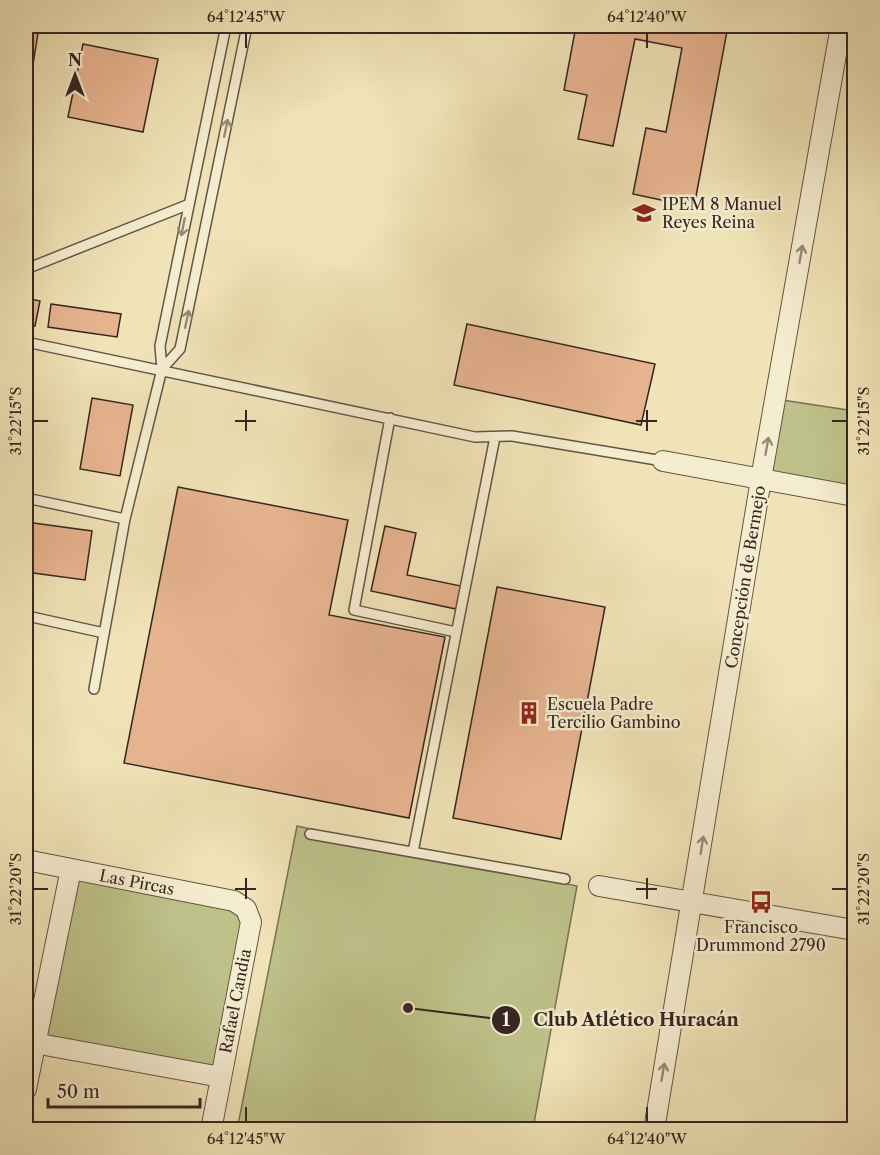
<svg xmlns="http://www.w3.org/2000/svg" width="880" height="1155" font-family="'Libre Caslon Text',serif">
<style>
.green{fill:#bec28a;stroke:#7a7454;stroke-width:1.5}
.building{fill:#e7b490;stroke:#36261f;stroke-width:1.5}
.lines{fill:none;stroke-linecap:round;stroke-linejoin:round}
.lane-casing{stroke:#645545;stroke-width:12}
.street-casing{stroke:#645545;stroke-width:22}
.lane{stroke:#f5edd0;stroke-width:9}
.street{stroke:#f5edd0;stroke-width:20}
.oneway{stroke:#968a78}
.ticks{fill:none;stroke:#36261f;stroke-width:2}
.labels{text-anchor:middle;stroke-width:5;stroke-linejoin:round;paint-order:stroke}
.poi-label{font-size:16px;fill:#36261f;stroke:#f5edd0;text-anchor:start}
.street-label{font-size:16px;fill:#36261f;stroke:#f5edd0}
.leader{fill:none;stroke:#36261f;stroke-width:2}
.callout-dot{fill:#36261f;stroke:#f5edd0;stroke-width:2}
.mark-label{font-size:18px;text-anchor:middle;font-weight:bold;fill:#fff}
.callout-label{font-size:18px;text-anchor:middle;font-weight:bold;fill:#36261f;stroke:#f5edd0;stroke-width:5;stroke-linejoin:round;paint-order:stroke}
.neatline{fill:none;stroke:#36261f;stroke-width:2}
.ticks-label{font-size:15px;text-anchor:middle;fill:#36261f}
</style>
<rect width="100%" height="100%" fill="#f0e3b7"/>
<filter id="stains"><feTurbulence type="fractalNoise" baseFrequency=".00333" numOctaves="4"/><feColorMatrix values="0 0 0 0 .2 0 0 0 0 .09 0 0 0 0 .02 0 0 0 .5 -.17"/></filter>
<radialGradient id="worn" r=".72"><stop offset=".6" stop-color="#630" stop-opacity="0"/><stop offset="1" stop-color="#630" stop-opacity=".3"/></radialGradient>
<path class="green" d="M 776,399 L 854,411 L 854,496 L 761,479 Z
M 297,826 L 577,886 L 533,1129 L 237,1130 Z
M 68,869 L 246,909 L 221,1077 L 34,1043 Z"/>
<path class="building" d="M 26,26 L 39,27 L 26,108 Z
M 576,26 L 728,26 L 694,207 L 633,194 L 646,128 L 666,132 L 682,48 L 635,39 L 613,146 L 578,139 L 587,95 L 564,90 Z
M 83,44 L 158,59 L 143,132 L 68,117 Z
M 26,298 L 40,301 L 35,326 L 26,324 Z
M 51,304 L 121,314 L 117,337 L 48,327 Z
M 467,324 L 655,364 L 641,425 L 454,385 Z
M 92,398 L 133,405 L 120,476 L 80,469 Z
M 178,487 L 348,520 L 329,615 L 445,637 L 409,818 L 124,763 Z
M 26,522 L 92,531 L 85,580 L 26,572 Z
M 385,526 L 416,533 L 407,575 L 461,586 L 456,609 L 371,591 Z
M 497,587 L 605,607 L 561,839 L 453,818 Z"/>
<g class="lines">
<g class="lane-casing">
<path id="lane" d="M 26,269 L 187,205
M 26,342 L 475,437 L 512,436 L 663,461
M 162,369 L 180,349 L 247,26
M 390,418 L 354,610 L 456,632
M 26,498 L 125,519 L 162,369 L 160,346 L 226,26
M 32,617 L 104,633
M 94,689 L 125,519
M 310,834 L 565,879
M 413,852 L 495,437"/>
</g>
<g class="street-casing">
<path id="street" d="M 663,461 L 854,496
M 26,860 L 234,901 L 246,909 L 251,922 L 211,1130
M 599,886 L 854,930
M 34,1043 L 221,1077
M 26,1089 L 71,869
M 654,1130 L 761,479 L 841,26"/>
</g>
<use href="#lane" class="lane"/>
<use href="#street" class="street"/>
</g>
<defs><path id="oneway-shaft" d="M-6 0H5M1.5-3L5.5 0L1.5 3" fill="none" stroke-width="1.6" stroke-linecap="round" stroke-linejoin="round" transform="scale(1.5)"/></defs>
<g class="oneway">
<use href="#oneway-shaft" transform="translate(226 128) rotate(-78)"/>
<use href="#oneway-shaft" transform="translate(183 227) rotate(101)"/>
<use href="#oneway-shaft" transform="translate(801 254) rotate(-80)"/>
<use href="#oneway-shaft" transform="translate(187 319) rotate(-78)"/>
<use href="#oneway-shaft" transform="translate(767 446) rotate(-80)"/>
<use href="#oneway-shaft" transform="translate(702 845) rotate(-81)"/>
<use href="#oneway-shaft" transform="translate(663 1072) rotate(-80)"/>
</g>
<path class="ticks" d="M 246,33 L 246,48M 647,33 L 647,48M 246,410 L 246,431M 647,410 L 647,431M 33,421 L 48,421M 235,421 L 256,421M 636,421 L 657,421M 832,421 L 847,421M 246,878 L 246,899M 647,878 L 647,899M 33,889 L 48,889M 235,889 L 256,889M 636,889 L 657,889M 832,889 L 847,889M 246,1107 L 246,1122M 647,1107 L 647,1122"/>
<defs>
<g id="school-bare" transform="scale(1.8)"><path d="M0-5L7-2L0 1L-7-2ZM-4 1L0 2.5L4 1V4Q0 6-4 4Z" fill="#8f2418" stroke="#f5edd0" stroke-width="2.5" paint-order="stroke"/></g>
<g id="building-bare" transform="scale(1.8)"><path d="M-4-6H4V6H1V3H-1V6H-4ZM-2.5-4.3h1.7v1.8h-1.7ZM.8-4.3h1.7v1.8H.8ZM-2.5-1h1.7V.8h-1.7ZM.8-1h1.7V.8H.8Z" fill="#8f2418" stroke="#f5edd0" stroke-width="2.5" paint-order="stroke"/></g>
<g id="bus-bare" transform="scale(1.8)"><path d="M-5-6H5V4H4V6H2V4H-2V6H-4V4H-5ZM-3.5-4V0h7V-4ZM-3.5 1.2v1.5H-2V1.2ZM2 1.2v1.5H3.5V1.2Z" fill="#8f2418" stroke="#f5edd0" stroke-width="2.5" paint-order="stroke"/></g>
</defs>
<g fill-rule="evenodd">
<use href="#school-bare" x="644" y="213"/>
<use href="#building-bare" x="529" y="713"/>
<use href="#bus-bare" x="761" y="902"/>
</g>
<g class="labels">
<g class="poi-label">
<text x="662" y="210">IPEM 8 Manuel<tspan x="662" dy="18">Reyes Reina</tspan></text>
<text x="547" y="710">Escuela Padre<tspan x="547" dy="18">Tercilio Gambino</tspan></text>
<text x="761" y="933" text-anchor="middle">Francisco<tspan x="761" dy="18">Drummond 2790</tspan></text>
</g>
<g class="street-label">
<text transform="translate(745 577) rotate(-81)" y="6">Concepción de Bermejo</text>
<text transform="translate(137 882) rotate(11)" y="6">Las Pircas</text>
<text transform="translate(235 1001) rotate(-79)" y="6">Rafael Candia</text>
</g>
</g>
<path class="leader" d="M408 1008L506 1020"/>
<g class="callout-dot">
<circle cx="408" cy="1008" r="6"/>
<circle cx="506" cy="1020" r="15"/>
</g>
<g class="mark-label">
<text x="506" y="1026">1</text>
</g>
<g class="callout-label">
<text x="636" y="1026">Club Atlético Huracán</text>
</g>
<rect width="880" height="1155" fill="none" stroke="#f0e3b7" stroke-width="66"/>
<g transform="translate(75 75)" stroke="#f5edd0" stroke-width="4.5" paint-order="stroke">
<path d="M0-4.5L10 22L0 15L-10 22Z" fill="#36261f"/>
<text y="-9" font-size="16" font-weight="bold" text-anchor="middle" fill="#36261f">N</text>
</g>
<path d="M48 1098v9h152v-9" fill="none" stroke="#36261f" stroke-width="3"/>
<text x="57" y="1098" font-size="18" fill="#36261f" stroke="#f5edd0" stroke-width="4.5" paint-order="stroke">50 m</text>
<rect x="33" y="33" width="814" height="1089" class="neatline"/>
<g class="ticks-label">
<text x="246" y="22">64°12'45"W</text>
<text x="647" y="22">64°12'40"W</text>
<text transform="translate(16 421) rotate(-90)" y="5">31°22'15"S</text>
<text transform="translate(864 421) rotate(-90)" y="5">31°22'15"S</text>
<text transform="translate(16 889) rotate(-90)" y="5">31°22'20"S</text>
<text transform="translate(864 889) rotate(-90)" y="5">31°22'20"S</text>
<text x="246" y="1144">64°12'45"W</text>
<text x="647" y="1144">64°12'40"W</text>
</g>
<rect width="100%" height="100%" filter="url(#stains)"/>
<rect width="100%" height="100%" fill="url(#worn)"/>
</svg>
